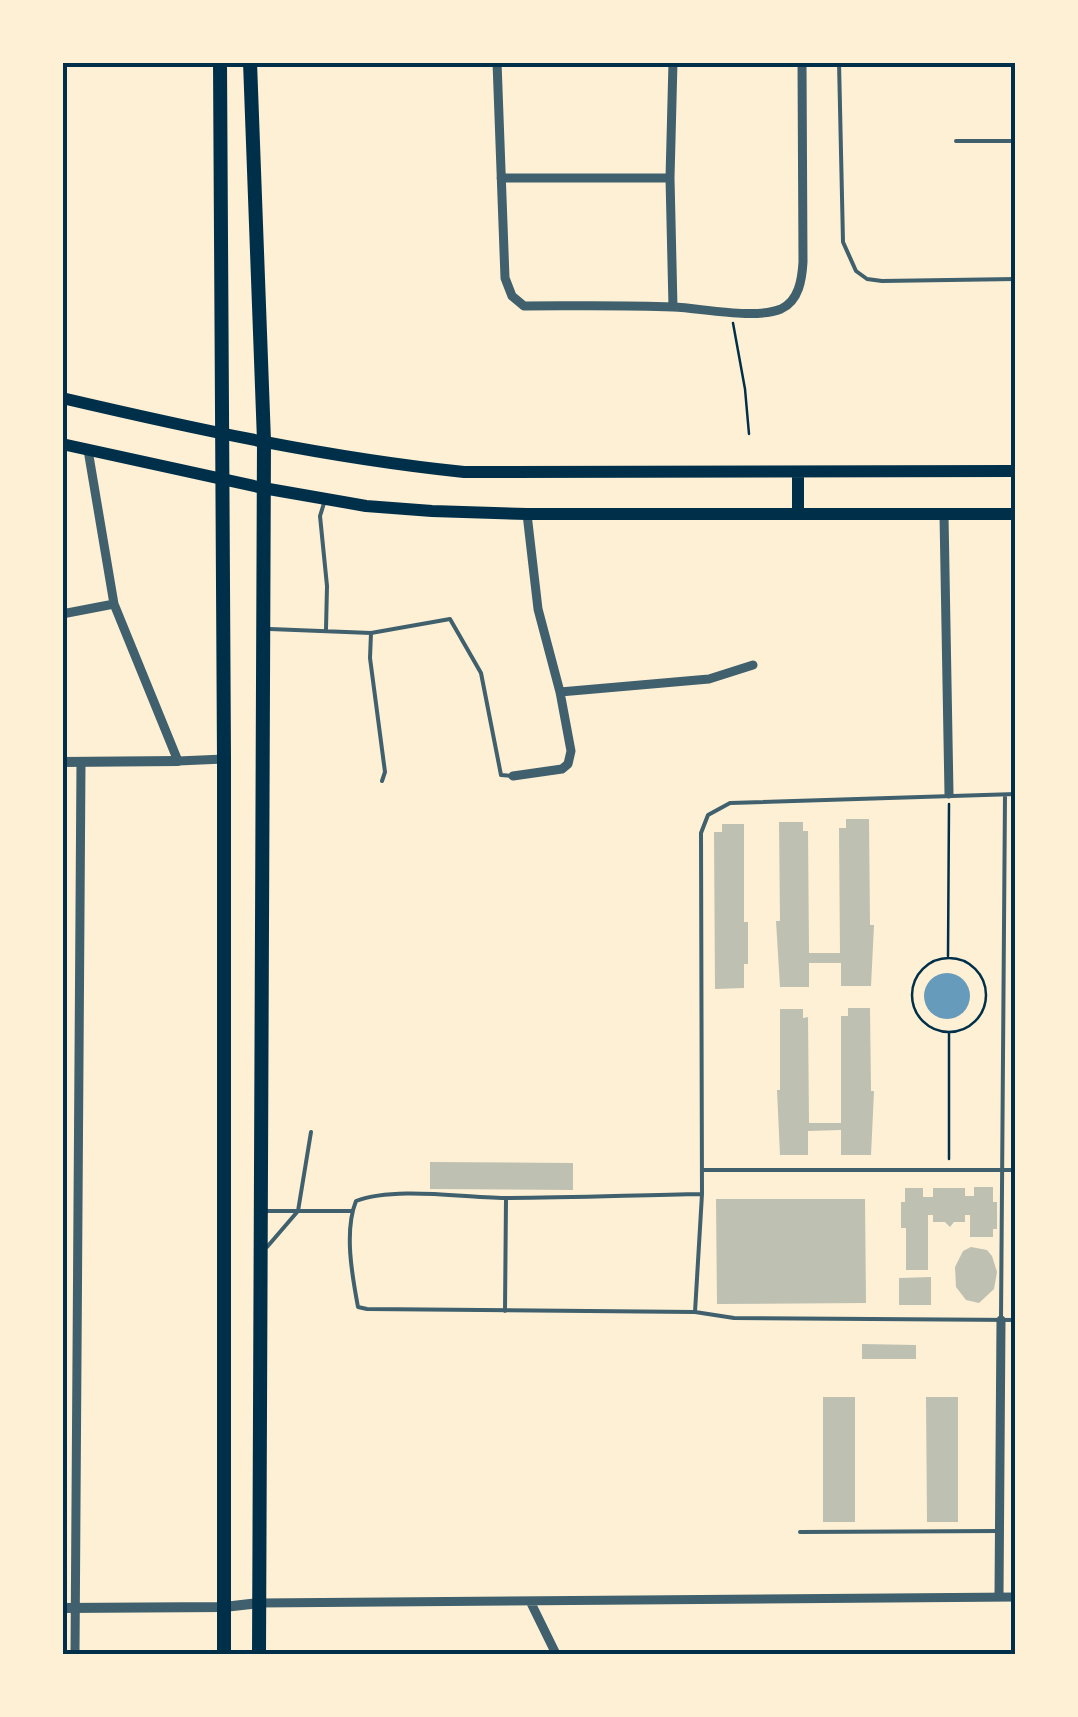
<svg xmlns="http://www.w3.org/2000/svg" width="1078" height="1717" font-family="'Open Sans',sans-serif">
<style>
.water{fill:#669bbc}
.building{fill:#bec0b2}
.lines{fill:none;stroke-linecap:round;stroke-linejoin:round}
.path{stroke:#003049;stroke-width:2.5}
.service{stroke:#3f606c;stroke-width:4}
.minor{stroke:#3f606c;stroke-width:9}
.tertiary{stroke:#3f606c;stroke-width:10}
.secondary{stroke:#003049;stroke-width:12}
.primary{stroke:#003049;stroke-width:14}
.neatline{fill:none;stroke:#003049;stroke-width:4}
</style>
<rect width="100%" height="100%" fill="#fdf0d5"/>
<path class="water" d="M924 996a23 23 0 1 1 46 0a23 23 0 1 1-46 0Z"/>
<path class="building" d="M 846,819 L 869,819 L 870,925 L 874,925 L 871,986 L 841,986 L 841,963 L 809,963 L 809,987 L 780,987 L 776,921 L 780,921 L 779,822 L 803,822 L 803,831 L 808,831 L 809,953 L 840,953 L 839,828 L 846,828 Z
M 722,824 L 744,824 L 744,922 L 748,922 L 748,964 L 744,964 L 744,988 L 715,989 L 714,832 L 722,832 Z
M 848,1008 L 870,1008 L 871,1091 L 874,1091 L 871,1155 L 841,1155 L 841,1130 L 808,1131 L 808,1155 L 780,1155 L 777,1090 L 780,1090 L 780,1009 L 803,1009 L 803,1018 L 808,1017 L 809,1123 L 841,1123 L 841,1016 L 848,1016 Z
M 430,1162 L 573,1163 L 573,1190 L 430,1189 Z
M 974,1187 L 993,1187 L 993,1202 L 997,1202 L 997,1229 L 993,1229 L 993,1237 L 970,1237 L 970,1215 L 965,1215 L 965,1222 L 954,1222 L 950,1227 L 945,1222 L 933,1222 L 933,1215 L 928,1215 L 928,1270 L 906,1270 L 906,1228 L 901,1228 L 901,1202 L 905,1202 L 905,1188 L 923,1188 L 923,1197 L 933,1197 L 933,1188 L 965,1188 L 965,1196 L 974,1196 Z
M 716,1199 L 865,1199 L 866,1303 L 717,1304 Z
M 971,1247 L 987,1250 L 992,1256 L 997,1272 L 994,1289 L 979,1303 L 966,1300 L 956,1287 L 955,1267 L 963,1251 Z
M 931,1277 L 931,1305 L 899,1305 L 899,1278 Z
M 862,1344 L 916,1345 L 916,1359 L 862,1359 Z
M 823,1397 L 855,1397 L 855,1522 L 823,1522 Z
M 926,1397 L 958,1397 L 958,1522 L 927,1522 Z"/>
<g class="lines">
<path class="path" d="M 733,323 L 745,389 L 749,434
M 948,956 L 949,804
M912 995a37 37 0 1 1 74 0a37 37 0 1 1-74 0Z
M 949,1033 L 949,1159"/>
<path class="service" d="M 839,62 L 843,242 L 856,271 L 867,279 L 882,281 L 1016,279
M 956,141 L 1016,141
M 325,500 L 320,516 L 327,586 L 326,629
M 270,629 L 371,633 L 450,619 L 481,673 L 501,775 L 513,776
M 371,633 L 370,658 L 385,772 L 382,781
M 1016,794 L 730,803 L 708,815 L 701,833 L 702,1194 L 695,1312 L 734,1318 L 1016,1320
M 702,1170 L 1016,1170
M 267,1211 L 352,1211
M 267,1247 L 298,1211 L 311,1132
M 505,1311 L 506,1198
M 695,1312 L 367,1309 L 358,1307 C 352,1275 344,1231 356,1201 C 395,1186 466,1198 509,1198 C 573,1198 637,1195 702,1194
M 1001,1320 L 1005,795
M 800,1532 L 1000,1531"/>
<path class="minor" d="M 497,62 L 505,278 L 512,296 L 524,306 C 574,306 623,305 673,307 C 702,308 754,320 781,309 C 799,301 802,279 803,262 L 802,62
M 673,62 L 670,178 L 673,307
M 501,178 L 670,178
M 88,450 L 114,604 L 178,761 L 224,759
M 944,515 L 949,794
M 62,614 L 114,604
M 560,692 L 709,679 L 753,665
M 513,776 L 562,769 L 568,764 L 571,751 L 560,692 L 538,609 L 527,514
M 999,1596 L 1001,1320
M 530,1601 L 556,1654
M 259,1603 L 1016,1597
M 75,1654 L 81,762"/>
<path class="tertiary" d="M 62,762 L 178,761
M 62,1608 L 224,1607 L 259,1603"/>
<path class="secondary" d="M 62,398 C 195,429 328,458 464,472 L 1016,471
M 62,444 L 263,488 L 366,506 L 432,511 L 527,514 L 1016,514
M 798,472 L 798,513"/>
<path class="primary" d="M 220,62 L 224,759 L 224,1654
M 250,62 L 264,441 L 259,1654"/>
</g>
<rect width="1078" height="1717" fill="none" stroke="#fdf0d5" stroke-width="130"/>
<rect x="65" y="65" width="948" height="1587" class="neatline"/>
</svg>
